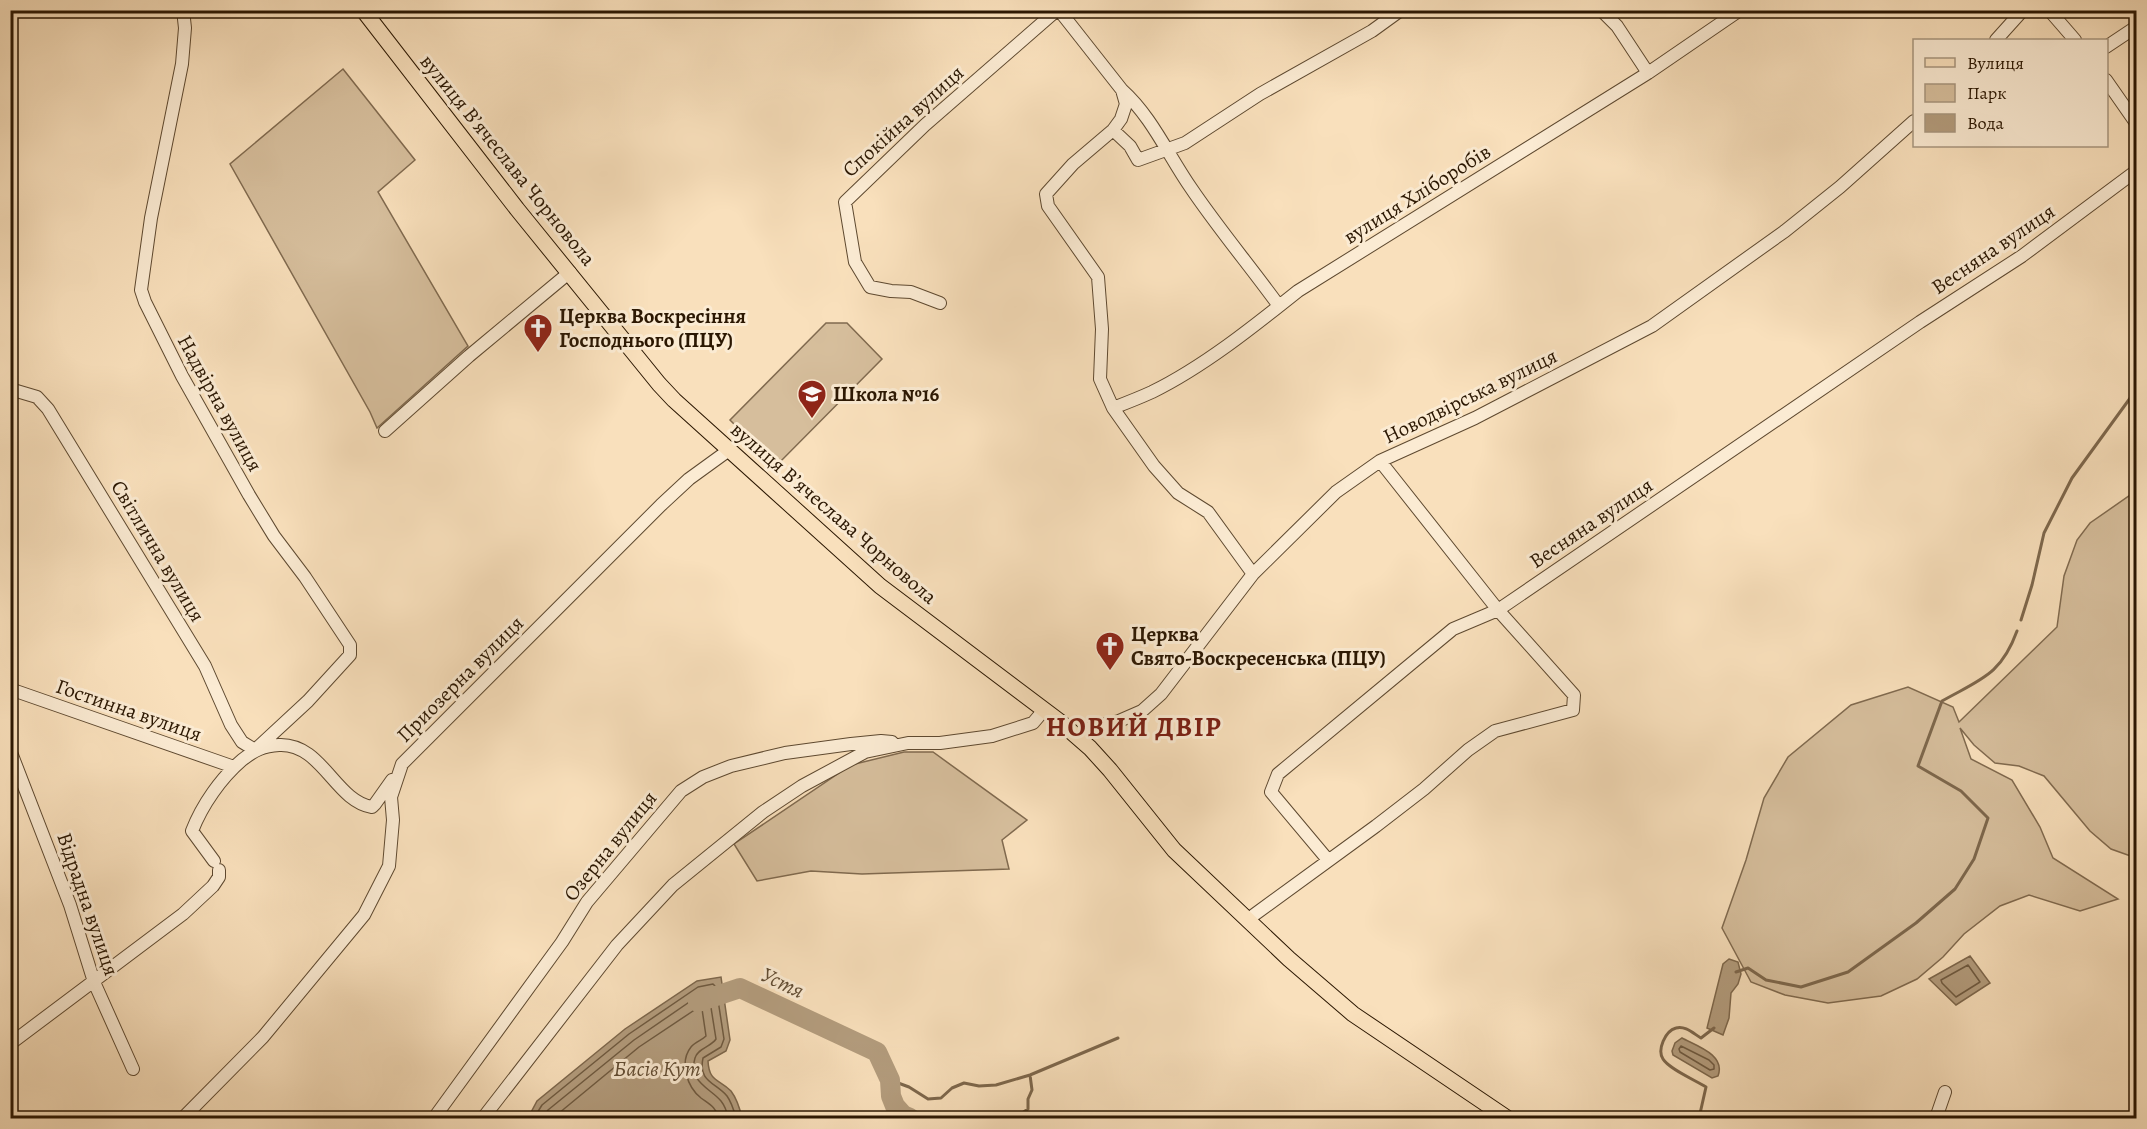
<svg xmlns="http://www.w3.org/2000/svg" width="2147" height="1129" font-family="Alegreya,serif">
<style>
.green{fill:#d6be9c;stroke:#806a4f;stroke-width:1.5}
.water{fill:#b39c7d;stroke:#7d674c;stroke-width:1.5}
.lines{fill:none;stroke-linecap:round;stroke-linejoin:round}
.shore{stroke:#6f5a40;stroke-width:1.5}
.stream{stroke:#7d674c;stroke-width:3}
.river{stroke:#b39c7d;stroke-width:20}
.minor-casing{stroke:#5e4930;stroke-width:14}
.major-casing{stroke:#2b1702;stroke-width:17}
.minor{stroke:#fbebd3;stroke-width:12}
.major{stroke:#f9e0bc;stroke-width:15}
.labels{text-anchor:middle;stroke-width:6;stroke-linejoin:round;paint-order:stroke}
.street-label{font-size:21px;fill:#2b1702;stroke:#fbebd3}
.poi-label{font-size:21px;font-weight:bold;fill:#2b1702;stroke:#fbebd3;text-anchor:start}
.water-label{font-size:22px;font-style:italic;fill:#614c33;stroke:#fbebd3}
.district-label{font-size:27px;font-weight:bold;letter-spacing:1.5px;fill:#7a1f14;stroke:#fbebd3}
</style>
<rect width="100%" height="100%" fill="#f9e0bc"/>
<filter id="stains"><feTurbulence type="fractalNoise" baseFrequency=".00333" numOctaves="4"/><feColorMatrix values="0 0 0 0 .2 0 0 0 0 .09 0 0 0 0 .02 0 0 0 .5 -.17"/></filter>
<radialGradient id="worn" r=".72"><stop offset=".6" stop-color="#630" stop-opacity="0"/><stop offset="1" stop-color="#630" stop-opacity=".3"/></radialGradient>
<path class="green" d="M 343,69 L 415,160 L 378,192 L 468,346 L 377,428 L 370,412 L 230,164 Z
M 826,323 L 847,323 L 882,359 L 776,466 L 730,420 Z
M 2136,491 L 2136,858 L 2111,849 L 2090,831 L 2044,776 L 2019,766 L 1995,763 L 1974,745 L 1960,728 L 1971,759 L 2012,780 L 2040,827 L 2053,858 L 2118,899 L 2080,911 L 2029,895 L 2000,906 L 1964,934 L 1943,957 L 1917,979 L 1881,996 L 1828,1003 L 1785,995 L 1751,982 L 1722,928 L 1746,860 L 1764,798 L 1788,757 L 1851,705 L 1908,687 L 1953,707 L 1959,722 L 2057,627 L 2064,576 L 2077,540 L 2090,523 Z
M 904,752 L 933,752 L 1027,820 L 1002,840 L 1009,869 L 862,874 L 811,871 L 757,881 L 734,844 L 851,765 Z"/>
<path class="water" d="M 1970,956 L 1990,983 L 1956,1005 L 1929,979 Z
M 1729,959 L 1738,962 L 1741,974 L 1738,984 L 1731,993 L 1729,1018 L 1723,1035 L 1707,1028 L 1723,964 Z
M 721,977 L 730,1040 L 726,1051 L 708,1061 C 709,1082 719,1079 731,1091 C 737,1099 740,1109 742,1118 L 528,1118 L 537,1101 L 625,1029 L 697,981 Z
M 1682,1038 C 1697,1046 1726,1055 1718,1076 L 1712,1078 L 1673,1055 L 1672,1051 L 1675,1043 Z"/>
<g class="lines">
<path class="shore" d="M 1968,965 L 1980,982 L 1956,997 L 1942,983 L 1941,980 Z
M 1681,1046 L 1709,1060 L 1714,1065 L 1714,1069 L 1710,1070 L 1680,1052 L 1679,1049 Z
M 534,1118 L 542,1105 L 629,1034 L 698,987 L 713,984 L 716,987 L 724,1039 L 721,1047 L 703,1058 C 698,1082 715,1082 727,1096 C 732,1103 734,1111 736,1118
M 543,1118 L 548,1110 L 634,1040 L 701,994 L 706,993 L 709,995 L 716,1039 C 711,1047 698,1048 695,1058 C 688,1082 710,1088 721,1101 C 725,1106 727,1112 728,1118
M 553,1118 L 639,1047 L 699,1007 L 702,1009 L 706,1036 C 702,1040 695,1042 691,1047 C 679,1062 687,1087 701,1098 C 709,1104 716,1107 719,1118"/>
<path class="stream" d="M 2021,620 L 2032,585 L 2044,533 L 2072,478 L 2136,390
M 1736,972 L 1748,968 L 1766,980 L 1801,987 L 1848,972 L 1916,923 L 1955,889 L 1974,859 L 1988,818 L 1961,791 L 1918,766 L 1942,701 C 1981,679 2001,675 2017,631
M 890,1080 L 909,1087 L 928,1099 L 941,1098 L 952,1088 L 964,1083 L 979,1086 L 996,1085 L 1030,1075 L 1118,1038
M 1019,1118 L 1022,1113 L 1028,1109 L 1028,1099 L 1032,1090 L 1030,1075
M 1699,1118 L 1706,1087 C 1695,1080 1669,1069 1663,1059 C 1657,1050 1665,1031 1676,1028 C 1685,1025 1694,1034 1701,1038 L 1714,1028"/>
<path class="river" d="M 698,1002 L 740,988 L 877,1052 L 890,1080 L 891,1096 L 895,1106 L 903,1115 L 910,1118"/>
<g class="minor-casing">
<path id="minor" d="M 1059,10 L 1122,90 C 1152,117 1168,155 1191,188 C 1218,228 1250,266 1279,306
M 1601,10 L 1617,26 L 1648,73
M 2049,10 L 2075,40
M 1996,40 L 2023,10
M 2106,47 L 2136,27
M 2106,80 L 2136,123
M 1122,90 L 1126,104 L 1121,119 L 1113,130 L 1073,164 L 1046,194 L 1048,206 L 1098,277 L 1102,329 L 1100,379 L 1113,408 L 1154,466 L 1178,493 L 1208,512 L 1253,574
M 1113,130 L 1130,146 L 1138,160 L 1185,143 L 1260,94 L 1372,31 L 1401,10
M 940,303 L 911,292 L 891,291 L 870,287 L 855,262 L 845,202 L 925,125 L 1057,10
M 10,389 L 37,397 L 48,409 L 205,666 L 231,725 L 242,742 L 255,750 L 308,701 L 350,655 L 350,645 L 305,577 L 274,536 L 249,495 L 182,376 L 145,302 L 141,290 L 151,218 L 182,64 L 185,28 L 183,10
M 1113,408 C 1126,403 1139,398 1152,392 C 1203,367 1253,327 1298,291 L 1648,73 L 1740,10
M 385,431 L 469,356 L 570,272
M 10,689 L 234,767
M 1080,740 L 1090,728 L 1119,721 L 1142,711 L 1161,694 L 1253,574 L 1336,492 L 1380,461 L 1475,418 L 1652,326 L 1785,231 L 1840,187 L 1914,121
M 10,750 L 70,905 L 94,982 L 133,1069
M 1328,860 L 1271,792 L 1278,774 L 1453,629 L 1498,610 L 1380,461
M 214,861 L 192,831 C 202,805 221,778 242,760 C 255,750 263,746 279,745 C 322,743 335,801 372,807 L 375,804 L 392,780
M 1247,920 L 1376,826 L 1424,789 L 1468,750 L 1495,731 L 1573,710 L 1574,695 L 1498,610 L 1920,322 L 2022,256 L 2136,171
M 10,1044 L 183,914 L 213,886 L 219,877 L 219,870
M 183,1118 L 263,1037 L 364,915 L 389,866 L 393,820 L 391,797 L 402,764 L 661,505 L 689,479 L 729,450
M 434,1118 L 562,942 L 587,902 L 681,791 L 703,777 L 731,766 L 785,753 L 851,744 L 881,741 L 892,742
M 483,1118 L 617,945 L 673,885 L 763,812 L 802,786 L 865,752 L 908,743 L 940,743 L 992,736 L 1033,723 L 1044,710
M 1936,1118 L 1945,1092"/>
</g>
<g class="major-casing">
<path id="major" d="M 363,10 L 517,209 L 659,384 L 674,400 L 880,586 L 1059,721 L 1090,748 L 1110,770 L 1174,850 L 1289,959 L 1353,1014 L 1507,1118"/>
</g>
<use href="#minor" class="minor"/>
<use href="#major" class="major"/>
</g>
<defs>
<g id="church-pin" transform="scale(1.5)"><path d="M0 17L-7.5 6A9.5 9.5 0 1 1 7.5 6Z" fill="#8f2418" stroke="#fbebd3"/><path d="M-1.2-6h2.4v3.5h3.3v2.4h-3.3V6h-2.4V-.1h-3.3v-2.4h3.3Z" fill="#fff"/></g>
<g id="school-pin" transform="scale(1.5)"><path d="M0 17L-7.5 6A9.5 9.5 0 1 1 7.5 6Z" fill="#8f2418" stroke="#fbebd3"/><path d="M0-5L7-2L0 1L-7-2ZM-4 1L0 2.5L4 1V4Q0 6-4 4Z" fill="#fff"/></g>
</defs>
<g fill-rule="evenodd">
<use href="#church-pin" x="538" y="328"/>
<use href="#school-pin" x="812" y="394"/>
<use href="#church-pin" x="1110" y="646"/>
</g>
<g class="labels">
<g class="street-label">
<text transform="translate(903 121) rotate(-42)" y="7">Спокійна вулиця</text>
<text transform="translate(508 160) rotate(51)" y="7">вулиця Вʼячеслава Чорновола</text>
<text transform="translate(1417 194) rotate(-32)" y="7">вулиця Хліборобів</text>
<text transform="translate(1993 249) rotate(-34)" y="7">Весняна вулиця</text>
<text transform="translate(1470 396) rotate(-26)" y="7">Новодвірська вулиця</text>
<text transform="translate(220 403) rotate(61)" y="7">Надвірна вулиця</text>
<text transform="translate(834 513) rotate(41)" y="7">вулиця Вʼячеслава Чорновола</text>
<text transform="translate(1591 523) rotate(-34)" y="7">Весняна вулиця</text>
<text transform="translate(158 551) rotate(59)" y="7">Світлична вулиця</text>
<text transform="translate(460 679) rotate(-45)" y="7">Приозерна вулиця</text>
<text transform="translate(129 710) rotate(19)" y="7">Гостинна вулиця</text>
<text transform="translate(610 846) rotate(-51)" y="7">Озерна вулиця</text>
<text transform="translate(88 904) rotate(71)" y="7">Відрадна вулиця</text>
</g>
<g class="poi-label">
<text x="559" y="323">Церква Воскресіння<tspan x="559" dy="24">Господнього (ПЦУ)</tspan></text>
<text x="833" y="401">Школа №16</text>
<text x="1131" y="641">Церква<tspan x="1131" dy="24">Свято-Воскресенська (ПЦУ)</tspan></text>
</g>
<g class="water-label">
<text transform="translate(783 982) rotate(25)" y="8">Устя</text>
<text x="657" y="1076">Басів Кут</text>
</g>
<g class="district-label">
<text x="1134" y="736">НОВИЙ ДВІР</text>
</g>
</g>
<rect width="2147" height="1129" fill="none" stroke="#f9e0bc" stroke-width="36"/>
<rect x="12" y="12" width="2123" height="1105" fill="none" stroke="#2b1702" stroke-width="3"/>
<rect x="18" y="18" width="2111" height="1093" fill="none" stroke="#2b1702" stroke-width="1.5"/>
<rect x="1913" y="39" width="195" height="108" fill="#fbebd3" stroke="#a8967f" stroke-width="1.5"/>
<rect x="1925" y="58" width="30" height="9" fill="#f9e0bc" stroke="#a8967f" stroke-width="1.5"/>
<text x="1967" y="69" font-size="18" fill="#2b1702">Вулиця</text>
<rect x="1925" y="84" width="30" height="18" fill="#d6be9c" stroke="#a8967f" stroke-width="1.5"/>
<text x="1967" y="99" font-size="18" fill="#2b1702">Парк</text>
<rect x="1925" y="114" width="30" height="18" fill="#b39c7d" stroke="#a8967f" stroke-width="1.5"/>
<text x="1967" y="129" font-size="18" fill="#2b1702">Вода</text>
<rect width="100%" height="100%" filter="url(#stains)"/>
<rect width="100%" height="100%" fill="url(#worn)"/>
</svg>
